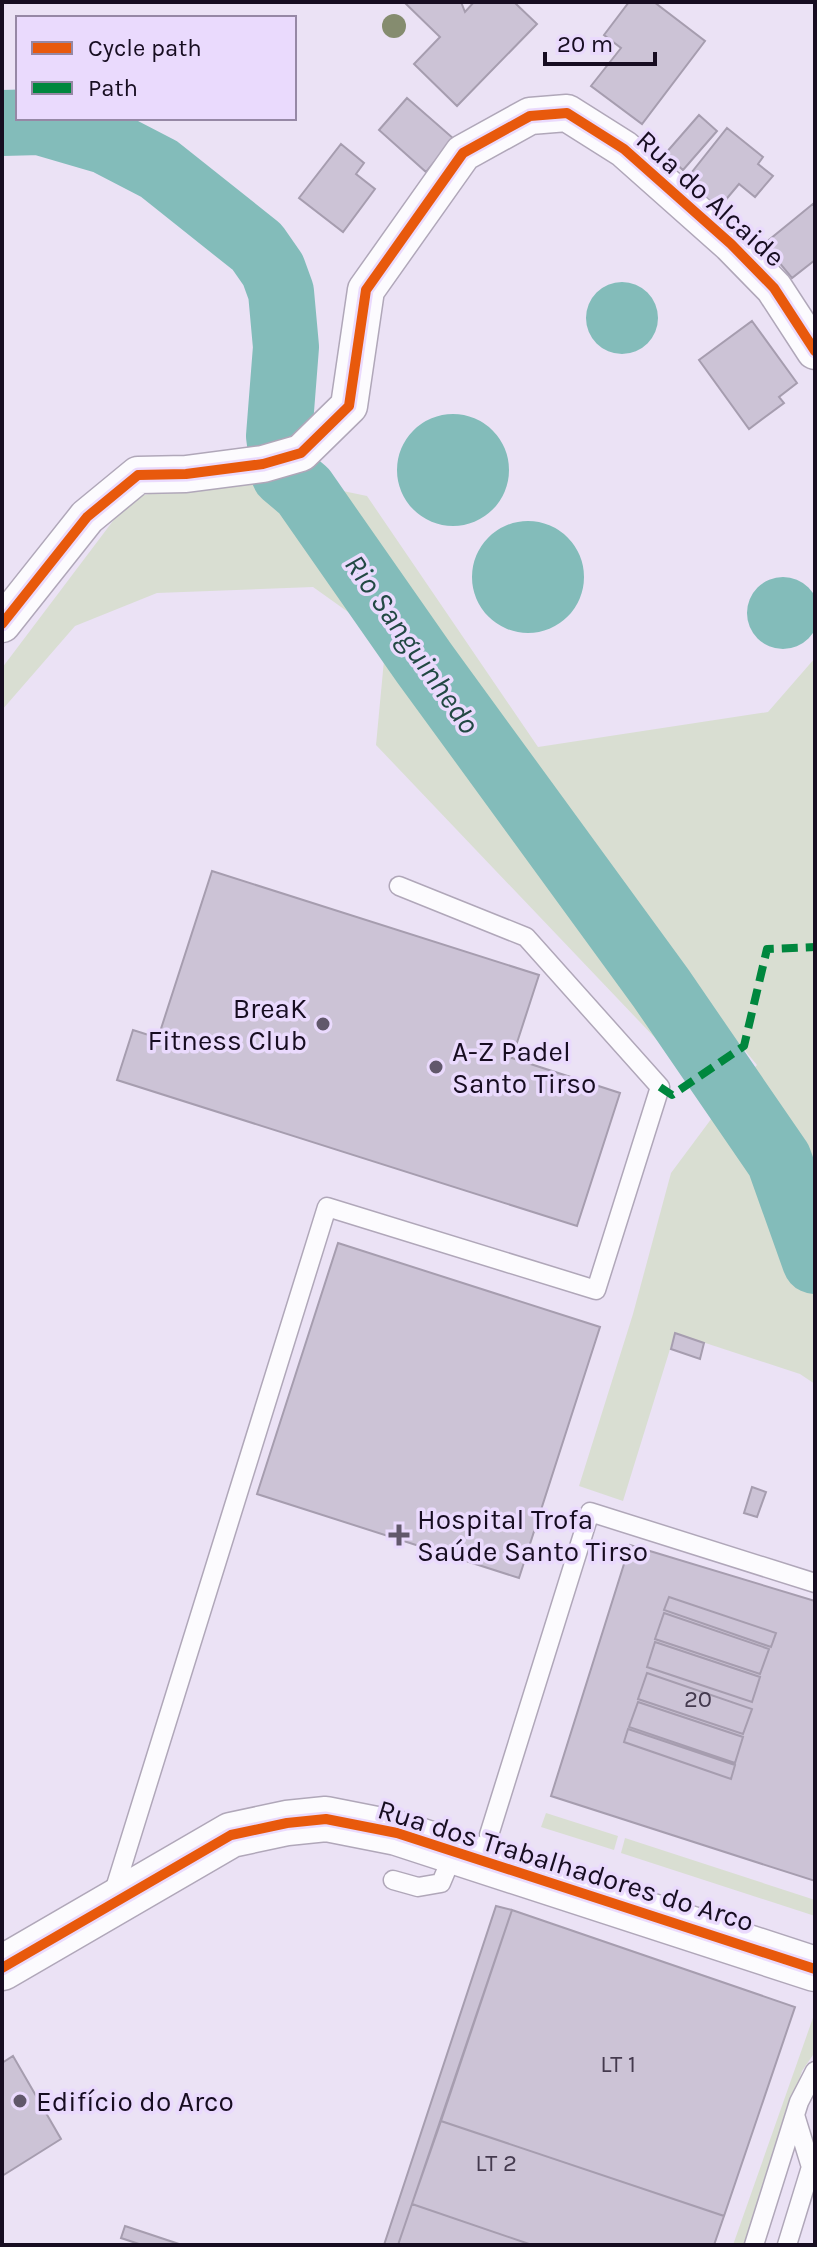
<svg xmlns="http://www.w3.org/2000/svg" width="817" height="2247" font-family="Karla,sans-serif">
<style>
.green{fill:#d9ded2}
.water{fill:#83bcba}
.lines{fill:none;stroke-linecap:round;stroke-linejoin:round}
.river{stroke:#83bcba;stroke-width:66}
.building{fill:#ccc3d6;stroke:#a69daf;stroke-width:2}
.service-casing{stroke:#b0a7b9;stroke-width:21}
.minor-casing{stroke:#b0a7b9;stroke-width:39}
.tertiary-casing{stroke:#b0a7b9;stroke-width:47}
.service{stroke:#fcfbfe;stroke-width:18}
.minor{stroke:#fcfbfe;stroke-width:36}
.tertiary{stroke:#fcfbfe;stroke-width:44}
.quiet{stroke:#00873e;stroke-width:8;stroke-dasharray:16 8;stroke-linecap:butt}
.cycleway-casing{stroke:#eadafd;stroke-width:15}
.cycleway{stroke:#e8590c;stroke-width:10}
.tree{fill:#858c6f}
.poi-dot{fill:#61586b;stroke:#eadafd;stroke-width:3}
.labels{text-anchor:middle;stroke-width:7;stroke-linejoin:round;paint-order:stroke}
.number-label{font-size:24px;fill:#443a4e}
.street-label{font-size:28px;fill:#170d21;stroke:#eadafd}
.poi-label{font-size:28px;fill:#170d21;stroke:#eadafd;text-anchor:start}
.water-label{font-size:30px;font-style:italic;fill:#224944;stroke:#eadafd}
</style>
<rect width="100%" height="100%" fill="#ebe2f5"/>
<path class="green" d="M 266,475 L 367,496 L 538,747 L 768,712 L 815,658 L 815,1384 L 800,1374 L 675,1333 L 623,1501 L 579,1486 L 633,1314 L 671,1173 L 732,1091 L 757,1065 L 738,1042 L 701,1072 L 678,1062 L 376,745 L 386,639 L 313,587 L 157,593 L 75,626 L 2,710 L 2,668 L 131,497 Z
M 546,1813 L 618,1836 L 614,1850 L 541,1827 Z
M 625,1838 L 815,1900 L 815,1916 L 621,1853 Z
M 815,2012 L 815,2052 L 802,2071 L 746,2245 L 733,2245 Z"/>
<path class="water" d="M586 318a36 36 0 1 1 72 0a36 36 0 1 1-72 0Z
M397 470a56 56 0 1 1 112 0a56 56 0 1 1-112 0Z
M472 577a56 56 0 1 1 112 0a56 56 0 1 1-112 0Z
M747 613a36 36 0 1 1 72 0a36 36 0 1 1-72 0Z"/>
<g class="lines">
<path class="river" d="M 2,123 L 40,122 L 105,141 L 159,169 L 257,247 L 273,270 L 281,292 L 286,347 L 279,436 L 284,474 L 304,491 L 424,663 L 661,988 L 779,1160 L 815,1261"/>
</g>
<path class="building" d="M 404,2 L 461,2 L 465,12 L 474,2 L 514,2 L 537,24 L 457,106 L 414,64 L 440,37 Z
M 629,2 L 654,2 L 705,41 L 642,124 L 591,86 L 621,48 L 604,35 Z
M 407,98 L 454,139 L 426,172 L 379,130 Z
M 699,115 L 717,131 L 683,170 L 665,154 Z
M 727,128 L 763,157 L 758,164 L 773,176 L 755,197 L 739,184 L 718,209 L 684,182 Z
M 341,144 L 364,163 L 356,174 L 375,189 L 343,232 L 299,198 Z
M 814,203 L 815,260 L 792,278 L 764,244 Z
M 752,321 L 797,383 L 779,397 L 784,403 L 749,429 L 699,360 Z
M 212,871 L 539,975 L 512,1058 L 620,1093 L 577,1226 L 117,1080 L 133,1030 L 158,1038 Z
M 338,1243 L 600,1327 L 519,1578 L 257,1494 Z
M 675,1333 L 704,1343 L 700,1359 L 671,1349 Z
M 752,1487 L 766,1492 L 757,1517 L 744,1513 Z
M 630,1545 L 815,1601 L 815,1881 L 551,1796 Z
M 669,1597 L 776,1633 L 771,1647 L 664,1610 Z
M 664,1613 L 769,1649 L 760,1674 L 655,1639 Z
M 655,1642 L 760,1677 L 752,1702 L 647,1667 Z
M 647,1673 L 752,1709 L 743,1734 L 638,1699 Z
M 638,1702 L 743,1737 L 735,1763 L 629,1727 Z
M 628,1729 L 735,1765 L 731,1779 L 624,1742 Z
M 496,1906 L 512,1910 L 398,2245 L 384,2245 Z
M 512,1910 L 795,2007 L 724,2216 L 441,2121 Z
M 13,2056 L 61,2139 L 2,2176 L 2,2063 Z
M 441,2121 L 724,2216 L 714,2245 L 532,2245 L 412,2204 Z
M 412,2204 L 532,2245 L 398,2245 Z
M 125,2226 L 182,2245 L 142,2245 L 121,2238 Z"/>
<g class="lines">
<g class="service-casing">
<path id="service" d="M 489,1835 L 590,1512 L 815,1583
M 393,1880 L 418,1887 L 441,1883 L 454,1852
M 112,1898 L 327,1207 L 596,1290 L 660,1087 L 526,937 L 399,886
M 754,2245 L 799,2102 L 815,2071
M 787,2245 L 811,2167 L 795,2115"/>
</g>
<g class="minor-casing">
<path id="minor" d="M 2,624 L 87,517 L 138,475 L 186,474 L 263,464 L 301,453 L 349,406 L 366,290 L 463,153 L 530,116 L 567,113 L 624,149 L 731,244 L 774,288 L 815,351"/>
</g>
<g class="tertiary-casing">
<path id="tertiary" d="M 2,1968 L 231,1835 L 287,1823 L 326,1819 L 397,1833 L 815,1969"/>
</g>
<use href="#service" class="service"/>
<use href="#minor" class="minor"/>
<use href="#tertiary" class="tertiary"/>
<path class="quiet" d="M 660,1087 L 672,1095 L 744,1046 L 767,949 L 815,947"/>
<g class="cycleway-casing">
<path id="cycleway" d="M 2,624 L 87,517 L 138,475 L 186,474 L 263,464 L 301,453 L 349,406 L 366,290 L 463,153 L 530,116 L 567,113 L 624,149 L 731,244 L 774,288 L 815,351
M 2,1968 L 231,1835 L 287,1823 L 326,1819 L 397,1833 L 815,1969"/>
</g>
<use href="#cycleway" class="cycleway"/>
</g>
<circle class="tree" cx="394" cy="26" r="12"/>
<g class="poi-dot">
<circle cx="323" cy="1024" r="8"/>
<circle cx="436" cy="1067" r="8"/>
<path d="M395 1523h8v8h8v8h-8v8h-8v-8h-8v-8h8z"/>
<circle cx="20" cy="2101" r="8"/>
</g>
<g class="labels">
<g class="number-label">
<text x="698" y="1707">20</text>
<text x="618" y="2072">LT 1</text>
<text x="496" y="2171">LT 2</text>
</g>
<g class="street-label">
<text transform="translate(711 198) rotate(42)" y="10">Rua do Alcaide</text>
<text transform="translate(566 1865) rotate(17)" y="10">Rua dos Trabalhadores do Arco</text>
</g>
<g class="poi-label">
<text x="307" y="1018" text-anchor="end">BreaK<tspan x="307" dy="32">Fitness Club</tspan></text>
<text x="452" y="1061">A-Z Padel<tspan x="452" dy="32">Santo Tirso</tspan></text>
<text x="417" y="1529">Hospital Trofa<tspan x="417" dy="32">Saúde Santo Tirso</tspan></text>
<text x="36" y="2111">Edifício do Arco</text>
</g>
<g class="water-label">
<text transform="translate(412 644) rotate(55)" y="10">Rio Sanguinhedo</text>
</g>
</g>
<rect width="817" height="2247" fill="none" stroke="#170d21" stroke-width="8"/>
<rect x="16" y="16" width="280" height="104" fill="#eadafd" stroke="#9688a5" stroke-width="2"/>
<rect x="32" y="42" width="40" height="12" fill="#e8590c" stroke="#9688a5" stroke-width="2"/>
<text x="88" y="56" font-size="24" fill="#170d21">Cycle path</text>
<rect x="32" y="82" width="40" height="12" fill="#00873e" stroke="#9688a5" stroke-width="2"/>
<text x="88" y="96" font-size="24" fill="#170d21">Path</text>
<path d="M545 52v12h110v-12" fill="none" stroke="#170d21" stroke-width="4"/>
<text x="557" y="52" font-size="24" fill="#170d21" stroke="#eadafd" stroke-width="6" paint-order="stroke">20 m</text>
</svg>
